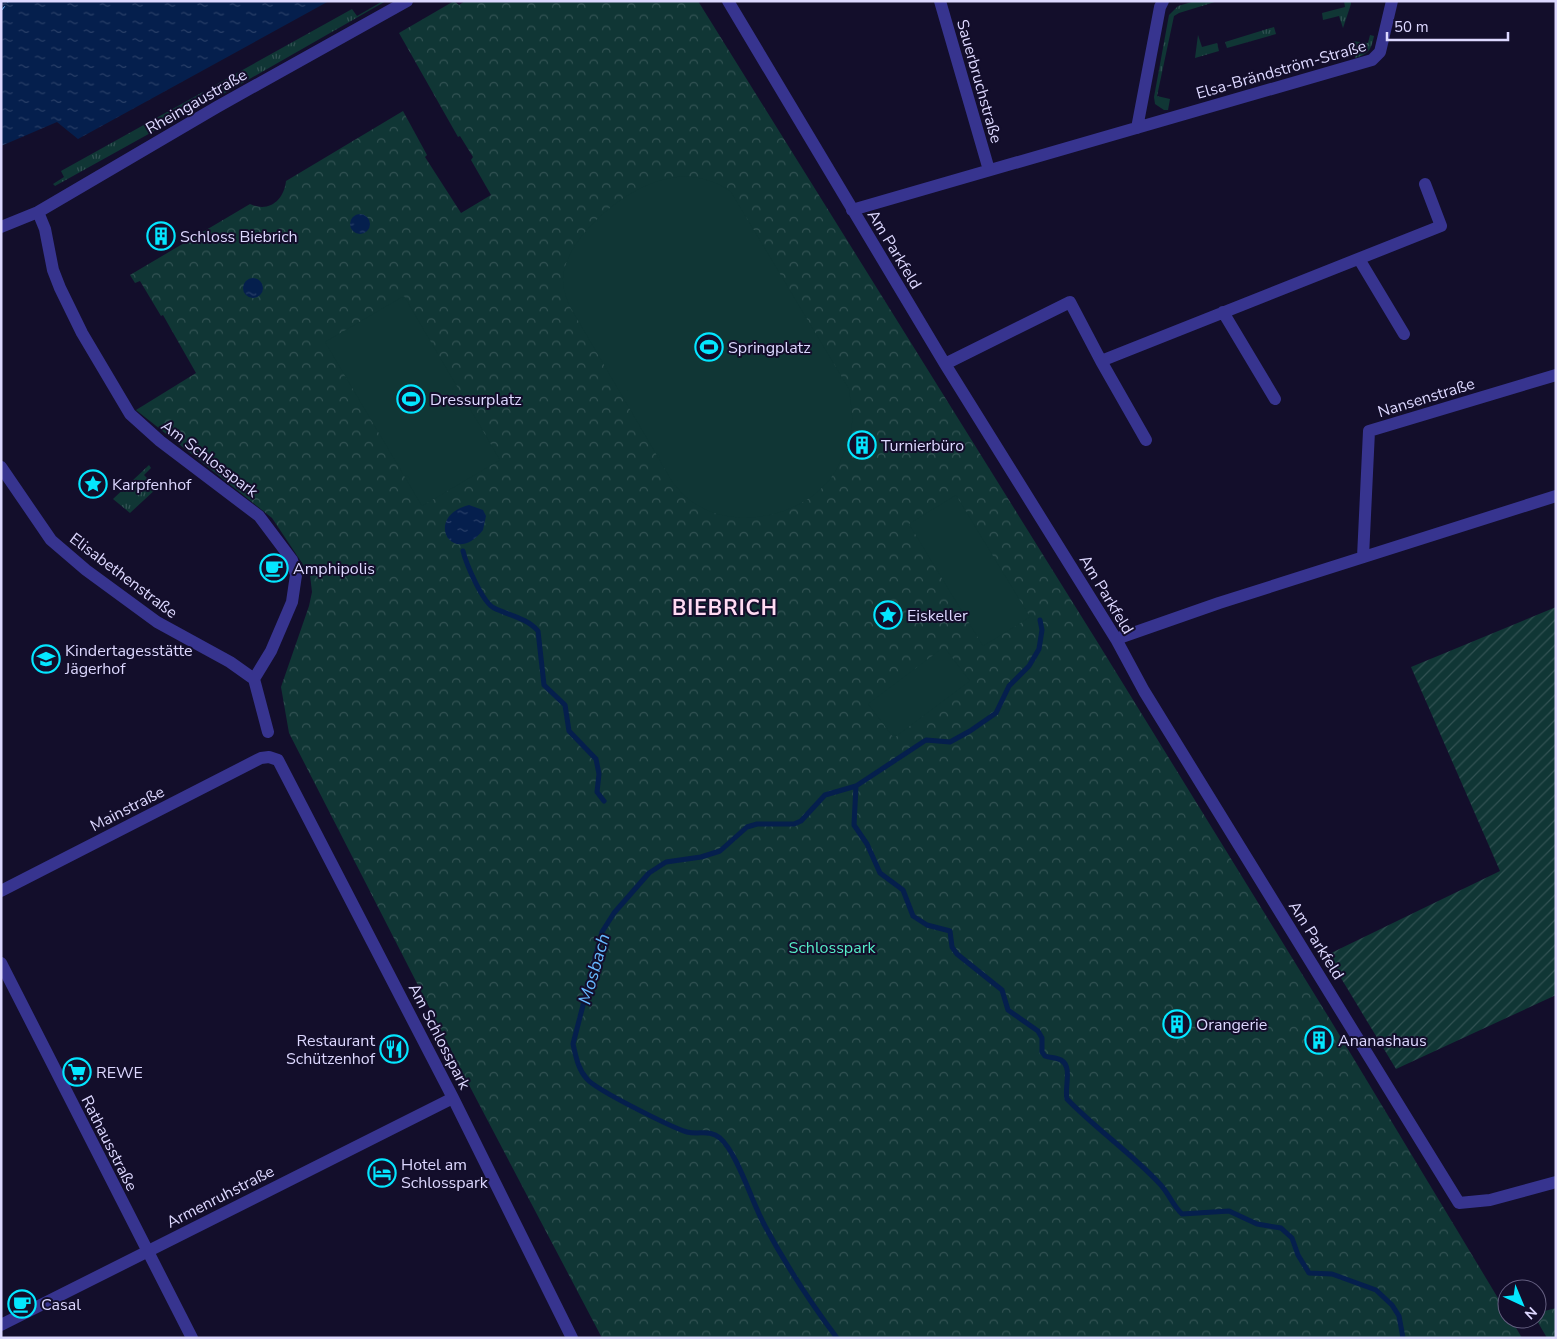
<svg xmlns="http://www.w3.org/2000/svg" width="1557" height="1339" font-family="'Nunito Sans',sans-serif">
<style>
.grass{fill:url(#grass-tufts)}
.park{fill:url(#park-crowns)}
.garden{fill:url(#garden-furrows)}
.pitch{fill:#103635}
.water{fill:url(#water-ripples)}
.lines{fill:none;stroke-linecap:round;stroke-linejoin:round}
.stream{stroke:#051f4d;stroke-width:5}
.ferry{stroke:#66b8ff;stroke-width:1;stroke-dasharray:6 5;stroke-linecap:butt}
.minor{stroke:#37348f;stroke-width:12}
.labels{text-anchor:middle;stroke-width:4;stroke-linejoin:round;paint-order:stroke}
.street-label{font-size:16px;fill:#ddd8ff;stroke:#130e2b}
.poi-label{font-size:16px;fill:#ddd8ff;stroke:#130e2b;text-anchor:start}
.park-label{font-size:16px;fill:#56edc7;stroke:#130e2b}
.water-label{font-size:18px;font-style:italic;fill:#66b8ff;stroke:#130e2b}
.district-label{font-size:21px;font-weight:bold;letter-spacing:1px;fill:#ffdaf2;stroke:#130e2b}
</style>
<defs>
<pattern id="grass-tufts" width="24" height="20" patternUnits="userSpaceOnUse" patternTransform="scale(1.25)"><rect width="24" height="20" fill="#103635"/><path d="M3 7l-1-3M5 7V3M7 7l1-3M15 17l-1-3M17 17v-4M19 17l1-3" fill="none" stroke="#325253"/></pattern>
<pattern id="park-crowns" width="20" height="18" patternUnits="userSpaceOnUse" patternTransform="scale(1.25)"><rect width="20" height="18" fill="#103635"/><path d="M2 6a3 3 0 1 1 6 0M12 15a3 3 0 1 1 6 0" fill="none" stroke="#325253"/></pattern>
<pattern id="garden-furrows" width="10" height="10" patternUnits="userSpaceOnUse" patternTransform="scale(1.25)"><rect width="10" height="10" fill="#103635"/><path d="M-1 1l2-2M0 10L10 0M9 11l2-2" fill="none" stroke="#325253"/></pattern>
<pattern id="water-ripples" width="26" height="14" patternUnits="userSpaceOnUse" patternTransform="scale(1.25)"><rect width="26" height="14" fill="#051f4d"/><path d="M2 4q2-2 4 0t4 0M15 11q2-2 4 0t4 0" fill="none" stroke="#293f68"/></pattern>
</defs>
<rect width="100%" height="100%" fill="#130e2b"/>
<path class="grass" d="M 383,1 L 386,1 L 218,97 L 212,87 L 352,9 L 357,16 Z
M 1195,1 L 1218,1 L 1179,13 L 1174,16 L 1157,96 L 1170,99 L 1168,110 L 1164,110 L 1155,104 L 1154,97 L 1169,15 L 1178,6 Z
M 1344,1 L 1351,1 L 1351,4 L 1343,28 L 1339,16 L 1323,20 L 1322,13 L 1345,7 Z
M 1274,27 L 1276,34 L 1227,48 L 1225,42 Z
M 1198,35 L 1202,47 L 1217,43 L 1219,51 L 1195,58 Z
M 1370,35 L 1374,36 C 1371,50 1369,54 1355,58 L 1356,53 L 1352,41 L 1368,43 Z
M 203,92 L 208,101 L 55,186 L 53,184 L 64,177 L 61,171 Z
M 149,465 L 151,468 L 144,475 L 157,488 L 130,513 L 113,499 Z"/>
<path class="park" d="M 454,1 L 459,5 L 465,1 L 698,1 L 1098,643 L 1331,1021 L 1507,1313 L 1507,1319 L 1511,1319 L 1522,1338 L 602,1338 L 469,1085 L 289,733 L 281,687 L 309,606 L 312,592 L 310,575 L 272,518 L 136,410 L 196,373 L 163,315 L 161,316 L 140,281 L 135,283 L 130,275 L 250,204 C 269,213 284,200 286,181 L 403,111 L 427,155 L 425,157 L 461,213 L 491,195 L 471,160 L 473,157 L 460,136 L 458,137 L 399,33 Z
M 1556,1308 L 1556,1338 L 1547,1338 L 1536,1319 L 1537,1313 Z"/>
<path class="garden" d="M 1556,607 L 1556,995 L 1396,1069 L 1327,955 L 1500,871 L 1411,667 Z"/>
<path class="pitch" d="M 684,176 C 702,178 717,181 731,192 L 849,389 C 850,400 853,412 852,423 C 852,436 839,469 830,479 C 798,520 726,532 686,497 C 681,493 677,487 673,483 L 569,305 C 565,294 561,282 564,271 C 572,233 625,189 662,180 C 669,178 677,177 684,176 Z
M 404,296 L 500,460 L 422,506 L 325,342 Z
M 956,495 L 1030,617 L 983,646 L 909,524 Z
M 944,647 L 970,681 L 894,738 L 868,704 Z"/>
<path class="water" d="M 1,1 L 329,1 L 78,139 L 57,122 L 1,146 Z
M350 224a10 10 0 1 1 20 0a10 10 0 1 1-20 0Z
M243 288a10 10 0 1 1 20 0a10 10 0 1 1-20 0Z
M 469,505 L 483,510 L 486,516 L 483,530 C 453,569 422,517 469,505 Z"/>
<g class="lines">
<path class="stream" d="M 463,551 C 466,563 482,602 494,608 C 508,615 527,618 538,631 L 544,685 L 565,705 L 569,731 L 596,759 L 599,774 L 597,792 L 604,801
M 856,786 L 854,825 L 867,844 L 880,873 L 903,890 L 913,916 L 927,925 L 950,931 L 952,947 L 957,954 L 1002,990 L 1008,1010 L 1038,1031 L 1042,1038 L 1042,1052 L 1045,1056 C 1050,1058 1056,1057 1061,1060 C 1073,1067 1064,1088 1067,1099 C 1096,1129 1131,1153 1159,1183 C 1169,1193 1172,1205 1182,1214 L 1229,1211 L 1257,1224 L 1281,1228 L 1292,1238 L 1298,1255 L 1309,1273 L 1332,1274 L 1376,1290 L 1392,1305 L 1399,1316 L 1403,1338
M 837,1338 C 810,1302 786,1265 765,1226 C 752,1203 738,1154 720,1138 C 709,1129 700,1135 687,1132 C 673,1128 596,1090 587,1079 C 578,1069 576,1057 573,1044 L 602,932 L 614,913 L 649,873 L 666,862 L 701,857 L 720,851 L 747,827 L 757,824 L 794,824 L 801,821 L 825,795 L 856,786 L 926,740 L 950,742 L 970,731 L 996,713 L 1009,686 L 1029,666 L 1039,649 L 1042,630 L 1040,620"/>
<path class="ferry" d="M 1,11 L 9,1"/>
<path class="minor" d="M 728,1 L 945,364 L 1116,639 L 1144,691 L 1459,1203 L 1490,1200 L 1556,1182
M 940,1 L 989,170
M 1137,128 L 1160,7 L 1163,1
M 852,210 L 1372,60 L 1380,52 L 1392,1
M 38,212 L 45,229 L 53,270 L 60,288 L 82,333 L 130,414 L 160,441 L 259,516 L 292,560 L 296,575 L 292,602 L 271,651 L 254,679 L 268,732
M 1,227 L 38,212 L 217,107 L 407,1
M 1359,259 L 1404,334
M 1223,312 L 1275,399
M 1101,361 L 1146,440
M 945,364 L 1070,302 L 1101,361 L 1441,226 L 1425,184
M 1,467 L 51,540 L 86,570 L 157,622 L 230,662 L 254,679
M 1363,557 L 1369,431 L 1556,375
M 1116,639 L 1219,603 L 1556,496
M 1,891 L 261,758 L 269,757 L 278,760 L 453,1098 L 572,1338
M 1,963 L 192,1338
M 1,1325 L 453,1098"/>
</g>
<defs>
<g id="building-ring" transform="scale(1.4375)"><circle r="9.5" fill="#130e2b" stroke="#04e6ff" stroke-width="1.5"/><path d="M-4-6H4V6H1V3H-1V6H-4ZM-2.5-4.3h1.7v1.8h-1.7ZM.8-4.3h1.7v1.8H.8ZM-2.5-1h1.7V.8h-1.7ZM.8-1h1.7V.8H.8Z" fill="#04e6ff"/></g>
<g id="stadium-ring" transform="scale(1.4375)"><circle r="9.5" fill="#130e2b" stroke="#04e6ff" stroke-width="1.5"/><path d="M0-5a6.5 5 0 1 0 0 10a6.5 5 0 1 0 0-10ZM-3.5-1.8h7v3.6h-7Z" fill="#04e6ff"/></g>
<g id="sight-ring" transform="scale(1.4375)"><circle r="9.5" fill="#130e2b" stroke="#04e6ff" stroke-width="1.5"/><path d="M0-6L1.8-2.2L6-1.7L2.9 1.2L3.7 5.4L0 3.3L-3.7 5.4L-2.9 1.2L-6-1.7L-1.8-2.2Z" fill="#04e6ff"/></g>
<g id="cafe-ring" transform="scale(1.4375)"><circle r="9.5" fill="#130e2b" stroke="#04e6ff" stroke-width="1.5"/><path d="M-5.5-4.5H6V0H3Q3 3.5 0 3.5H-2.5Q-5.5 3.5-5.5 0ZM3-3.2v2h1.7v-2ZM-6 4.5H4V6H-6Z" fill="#04e6ff"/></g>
<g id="school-ring" transform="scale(1.4375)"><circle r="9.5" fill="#130e2b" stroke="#04e6ff" stroke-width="1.5"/><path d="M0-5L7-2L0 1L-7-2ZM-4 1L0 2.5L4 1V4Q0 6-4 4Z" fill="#04e6ff"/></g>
<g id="restaurant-ring" transform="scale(1.4375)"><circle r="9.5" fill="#130e2b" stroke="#04e6ff" stroke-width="1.5"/><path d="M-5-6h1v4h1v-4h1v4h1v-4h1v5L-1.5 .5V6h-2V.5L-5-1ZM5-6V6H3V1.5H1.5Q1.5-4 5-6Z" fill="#04e6ff"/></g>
<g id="supermarket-ring" transform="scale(1.4375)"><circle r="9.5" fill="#130e2b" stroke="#04e6ff" stroke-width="1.5"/><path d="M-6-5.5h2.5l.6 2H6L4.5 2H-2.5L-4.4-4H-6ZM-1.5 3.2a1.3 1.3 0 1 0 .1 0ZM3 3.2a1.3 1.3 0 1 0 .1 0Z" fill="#04e6ff"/></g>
<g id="hotel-ring" transform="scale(1.4375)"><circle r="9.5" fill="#130e2b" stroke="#04e6ff" stroke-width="1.5"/><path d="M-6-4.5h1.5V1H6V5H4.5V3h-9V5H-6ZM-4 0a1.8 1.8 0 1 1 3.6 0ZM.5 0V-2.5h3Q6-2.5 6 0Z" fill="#04e6ff"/></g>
</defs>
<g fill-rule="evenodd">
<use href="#building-ring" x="161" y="236"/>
<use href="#stadium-ring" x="709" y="347"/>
<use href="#stadium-ring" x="411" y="399"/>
<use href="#building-ring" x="862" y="445"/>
<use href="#sight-ring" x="93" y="484"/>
<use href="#cafe-ring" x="274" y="568"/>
<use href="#sight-ring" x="888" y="615"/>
<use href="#school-ring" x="46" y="659"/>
<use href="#building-ring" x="1177" y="1024"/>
<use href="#building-ring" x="1319" y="1040"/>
<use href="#restaurant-ring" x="394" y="1049"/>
<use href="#supermarket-ring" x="77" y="1072"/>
<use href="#hotel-ring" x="382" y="1173"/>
<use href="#cafe-ring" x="22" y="1304"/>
</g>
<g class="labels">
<g class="street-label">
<text transform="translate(1281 69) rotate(-16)" y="6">Elsa-Brändström-Straße</text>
<text transform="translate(980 81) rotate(74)" y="6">Sauerbruchstraße</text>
<text transform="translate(196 101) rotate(-30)" y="6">Rheingaustraße</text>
<text transform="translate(895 249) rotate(59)" y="6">Am Parkfeld</text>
<text transform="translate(1426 397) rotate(-17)" y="6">Nansenstraße</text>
<text transform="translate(210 458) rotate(37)" y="6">Am Schlosspark</text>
<text transform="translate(124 575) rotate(37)" y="6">Elisabethenstraße</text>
<text transform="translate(1107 594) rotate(59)" y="6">Am Parkfeld</text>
<text transform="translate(127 808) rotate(-27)" y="6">Mainstraße</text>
<text transform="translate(1317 940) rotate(58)" y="6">Am Parkfeld</text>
<text transform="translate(440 1036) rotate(63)" y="6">Am Schlosspark</text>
<text transform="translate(110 1143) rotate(63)" y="6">Rathausstraße</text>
<text transform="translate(220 1196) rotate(-27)" y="6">Armenruhstraße</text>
</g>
<g class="poi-label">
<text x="180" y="242">Schloss Biebrich</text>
<text x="728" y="353">Springplatz</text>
<text x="430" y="405">Dressurplatz</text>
<text x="881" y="451">Turnierbüro</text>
<text x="112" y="490">Karpfenhof</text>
<text x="293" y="574">Amphipolis</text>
<text x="907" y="621">Eiskeller</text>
<text x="65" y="656">Kindertagesstätte<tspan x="65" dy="18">Jägerhof</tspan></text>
<text x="1196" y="1030">Orangerie</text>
<text x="375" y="1046" text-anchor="end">Restaurant<tspan x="375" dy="18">Schützenhof</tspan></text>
<text x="1338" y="1046">Ananashaus</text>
<text x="96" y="1078">REWE</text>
<text x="401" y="1170">Hotel am<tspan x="401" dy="18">Schlosspark</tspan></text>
<text x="41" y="1310">Casal</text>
</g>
<g class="park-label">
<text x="832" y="953">Schlosspark</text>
</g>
<g class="water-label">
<text transform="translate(594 969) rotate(-74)" y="6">Mosbach</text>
</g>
<g class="district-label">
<text x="725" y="615">BIEBRICH</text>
</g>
</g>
<rect width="1557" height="1339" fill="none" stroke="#ddd8ff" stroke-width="5"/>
<g transform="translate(1522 1304) rotate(136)"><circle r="24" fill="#130e2b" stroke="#645f80"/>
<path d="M0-4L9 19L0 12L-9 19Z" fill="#04e6ff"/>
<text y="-8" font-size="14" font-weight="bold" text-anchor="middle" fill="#ddd8ff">N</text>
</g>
<path d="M1387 32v8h121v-8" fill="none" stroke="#ddd8ff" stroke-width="2.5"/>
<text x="1394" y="32" font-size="15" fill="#ddd8ff" stroke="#130e2b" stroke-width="4" paint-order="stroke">50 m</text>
</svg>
